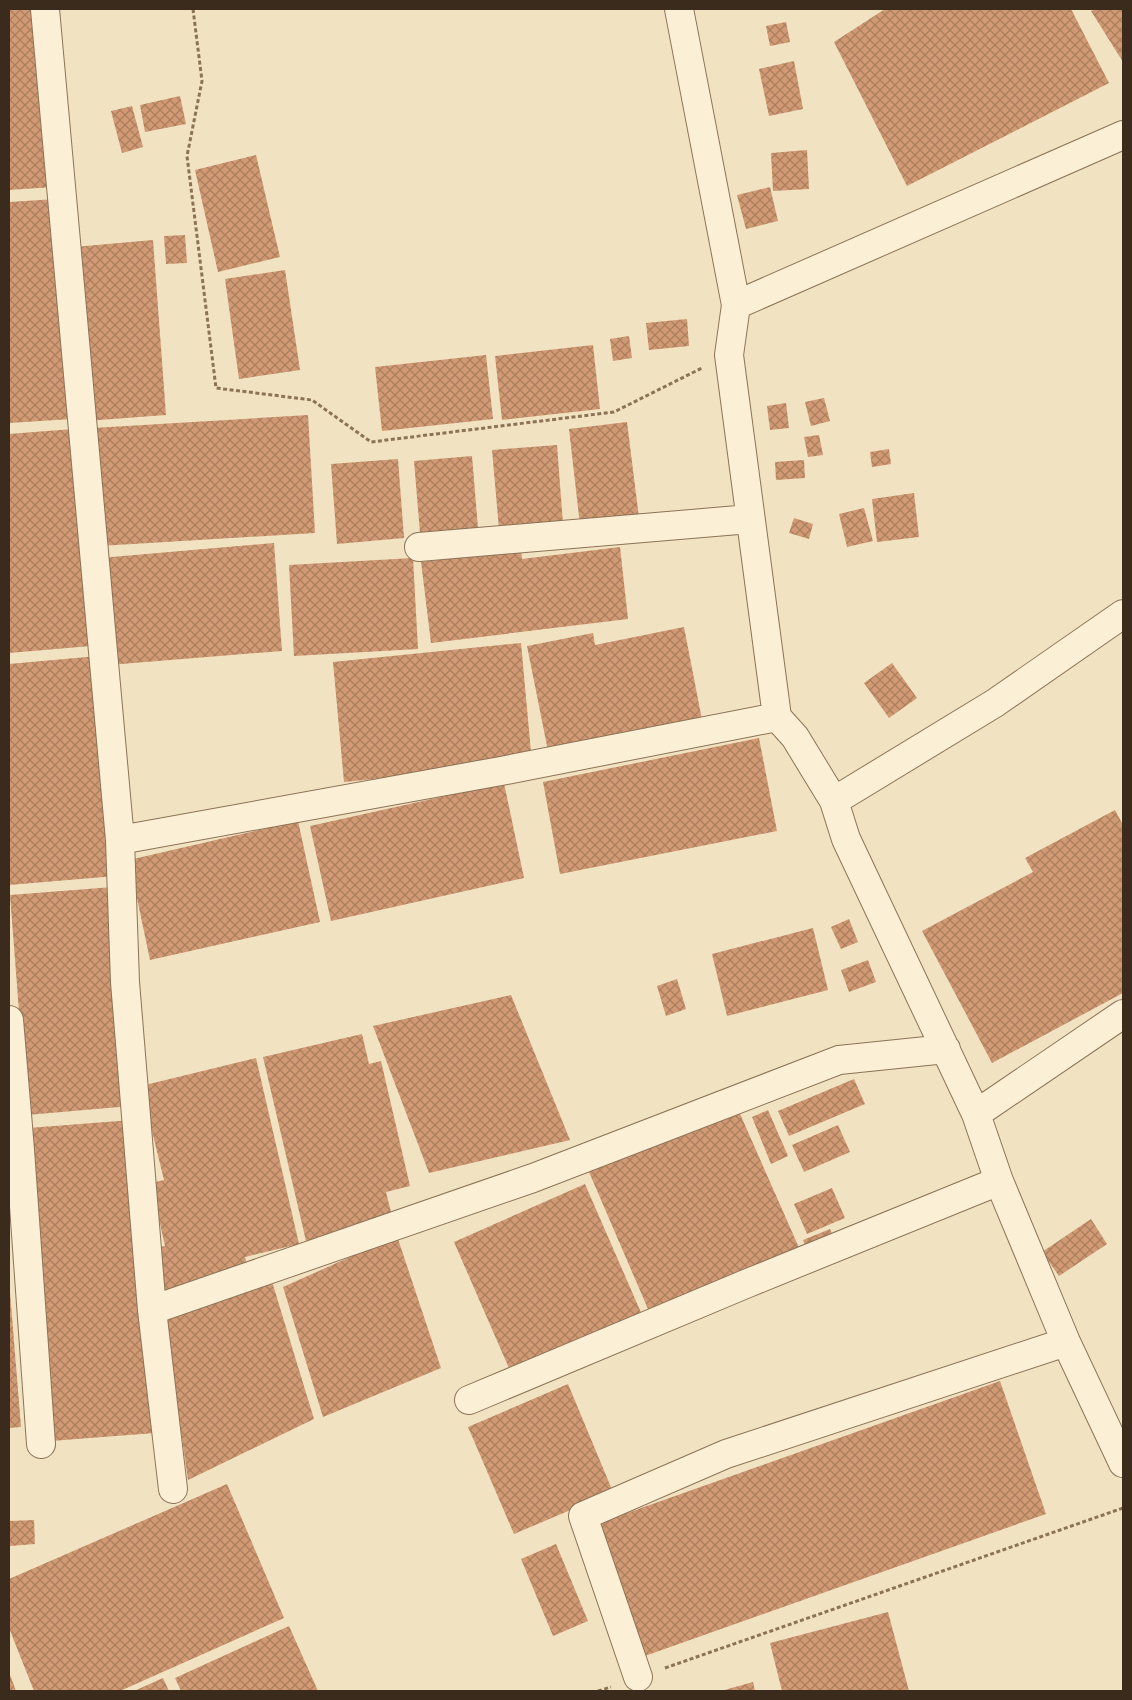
<svg xmlns="http://www.w3.org/2000/svg" width="1132" height="1700" font-family="'Noto Serif',serif">
<style>
.building{fill:url(#building-cross-hatch)}
.lines{fill:none;stroke-linecap:round;stroke-linejoin:round}
.minor-casing{stroke:#8c7357;stroke-width:30}
.path{stroke:#8c7357;stroke-width:3;stroke-dasharray:4 2.5;stroke-linecap:butt}
.minor{stroke:#fbefd5;stroke-width:28}
</style>
<defs>
<pattern id="building-cross-hatch" width="8" height="8" patternUnits="userSpaceOnUse" patternTransform="scale(1.25)"><rect width="8" height="8" fill="#d29a74"/><path d="M0 0l8 8M0 8l8-8" fill="none" stroke="#ab7e5e"/></pattern>
</defs>
<rect width="100%" height="100%" fill="#f1e2c1"/>
<path class="building" d="M 9,9 L 41,9 L 54,187 L 9,190 Z
M 885,9 L 1071,9 L 1109,83 L 907,186 L 834,42 Z
M 1095,9 L 1123,9 L 1123,62 L 1091,11 Z
M 786,22 L 790,42 L 770,46 L 766,26 Z
M 794,61 L 803,109 L 769,116 L 759,69 Z
M 180,96 L 186,124 L 145,132 L 140,105 Z
M 132,106 L 143,147 L 122,153 L 111,111 Z
M 807,150 L 809,189 L 773,191 L 771,153 Z
M 256,155 L 280,257 L 218,272 L 195,170 Z
M 770,187 L 778,221 L 746,229 L 737,195 Z
M 56,199 L 72,419 L 9,423 L 9,202 Z
M 185,235 L 187,263 L 166,264 L 164,236 Z
M 153,240 L 166,415 L 86,421 L 74,247 Z
M 285,270 L 300,370 L 239,379 L 225,279 Z
M 687,319 L 689,346 L 649,350 L 646,323 Z
M 629,336 L 632,358 L 613,361 L 610,339 Z
M 593,345 L 600,409 L 502,420 L 495,356 Z
M 486,355 L 493,419 L 382,431 L 375,367 Z
M 824,398 L 830,421 L 811,426 L 805,402 Z
M 786,403 L 789,428 L 770,430 L 767,406 Z
M 308,415 L 315,533 L 100,546 L 93,428 Z
M 627,422 L 639,518 L 580,525 L 569,429 Z
M 73,429 L 91,646 L 9,653 L 9,434 Z
M 819,435 L 823,455 L 808,457 L 804,437 Z
M 557,445 L 563,524 L 499,529 L 492,450 Z
M 889,449 L 891,464 L 872,467 L 870,452 Z
M 472,456 L 478,528 L 420,533 L 414,461 Z
M 398,459 L 404,538 L 337,544 L 331,464 Z
M 804,460 L 805,478 L 776,480 L 775,462 Z
M 914,493 L 919,537 L 877,542 L 872,499 Z
M 864,508 L 873,541 L 847,547 L 839,514 Z
M 794,518 L 813,524 L 809,539 L 789,533 Z
M 274,543 L 282,651 L 109,665 L 100,558 Z
M 620,547 L 628,619 L 431,643 L 421,562 L 521,549 L 522,559 Z
M 413,558 L 418,649 L 294,656 L 289,565 Z
M 684,627 L 703,725 L 549,756 L 527,646 L 593,633 L 595,645 Z
M 521,643 L 532,763 L 344,782 L 333,662 Z
M 98,656 L 116,876 L 9,885 L 9,664 Z
M 892,663 L 917,698 L 889,718 L 864,683 Z
M 759,738 L 777,831 L 560,874 L 543,782 Z
M 504,783 L 524,878 L 331,921 L 310,826 Z
M 1115,810 L 1123,825 L 1123,993 L 992,1063 L 922,931 L 1033,872 L 1025,858 Z
M 298,821 L 320,922 L 150,960 L 129,860 Z
M 113,887 L 131,1106 L 27,1115 L 10,895 Z
M 849,919 L 858,942 L 841,949 L 831,927 Z
M 813,928 L 828,990 L 727,1016 L 712,954 Z
M 868,960 L 876,982 L 849,992 L 841,970 Z
M 677,979 L 686,1009 L 666,1016 L 657,986 Z
M 511,995 L 570,1140 L 429,1173 L 373,1026 Z
M 362,1034 L 369,1064 L 381,1061 L 410,1186 L 386,1192 L 393,1220 L 306,1241 L 263,1057 Z
M 256,1058 L 299,1244 L 245,1257 L 249,1273 L 165,1294 L 155,1248 L 165,1246 L 151,1183 L 164,1180 L 141,1086 Z
M 854,1079 L 865,1104 L 789,1136 L 778,1111 Z
M 737,1107 L 800,1250 L 651,1316 L 589,1172 L 678,1130 Z
M 768,1110 L 788,1156 L 771,1164 L 752,1117 Z
M 132,1120 L 155,1433 L 51,1441 L 28,1128 Z
M 838,1125 L 850,1152 L 804,1172 L 792,1145 Z
M 585,1184 L 646,1324 L 515,1382 L 454,1242 Z
M 832,1188 L 845,1218 L 807,1234 L 794,1204 Z
M 1091,1219 L 1107,1244 L 1059,1276 L 1042,1252 Z
M 830,1229 L 835,1242 L 808,1253 L 803,1240 Z
M 397,1236 L 441,1368 L 323,1417 L 283,1287 Z
M 270,1275 L 314,1419 L 188,1480 L 165,1319 Z
M 9,1292 L 10,1292 L 21,1427 L 9,1428 Z
M 1000,1381 L 1046,1514 L 642,1657 L 596,1524 Z
M 568,1384 L 613,1492 L 514,1534 L 468,1427 Z
M 227,1484 L 284,1618 L 120,1691 L 34,1691 L 9,1628 L 9,1579 Z
M 34,1520 L 35,1544 L 10,1546 L 9,1521 Z
M 556,1544 L 588,1621 L 553,1636 L 521,1559 Z
M 888,1612 L 909,1691 L 782,1691 L 770,1643 Z
M 289,1626 L 318,1691 L 181,1691 L 175,1678 Z
M 9,1672 L 16,1691 L 9,1691 Z
M 163,1678 L 169,1691 L 134,1691 Z
M 753,1682 L 755,1691 L 721,1691 Z"/>
<g class="lines">
<g class="minor-casing">
<path id="minor" d="M 45,9 L 120,840 L 125,982 L 152,1310 L 173,1489
M 679,9 L 736,305 L 729,355 L 777,717 L 795,737 L 834,801 L 846,839 L 976,1114 L 999,1181 L 1066,1342 L 1123,1463
M 736,305 L 1123,135
M 419,547 L 750,519
M 834,801 L 995,703 L 1123,614
M 120,840 L 501,771 L 777,717
M 9,1020 L 20,1150 L 41,1444
M 976,1114 L 1123,1014
M 152,1310 L 533,1178 L 839,1060 L 946,1049
M 469,1400 L 748,1283 L 999,1181
M 638,1677 L 583,1516 L 726,1454 L 1066,1342"/>
</g>
<path class="path" d="M 193,9 L 202,81 L 187,156 L 216,388 L 312,400 L 371,442 L 614,412 L 702,368
M 665,1668 L 1123,1508
M 598,1691 L 611,1687"/>
<use href="#minor" class="minor"/>
</g>
<rect width="1132" height="1700" fill="none" stroke="#3a2b1c" stroke-width="20"/>
</svg>
